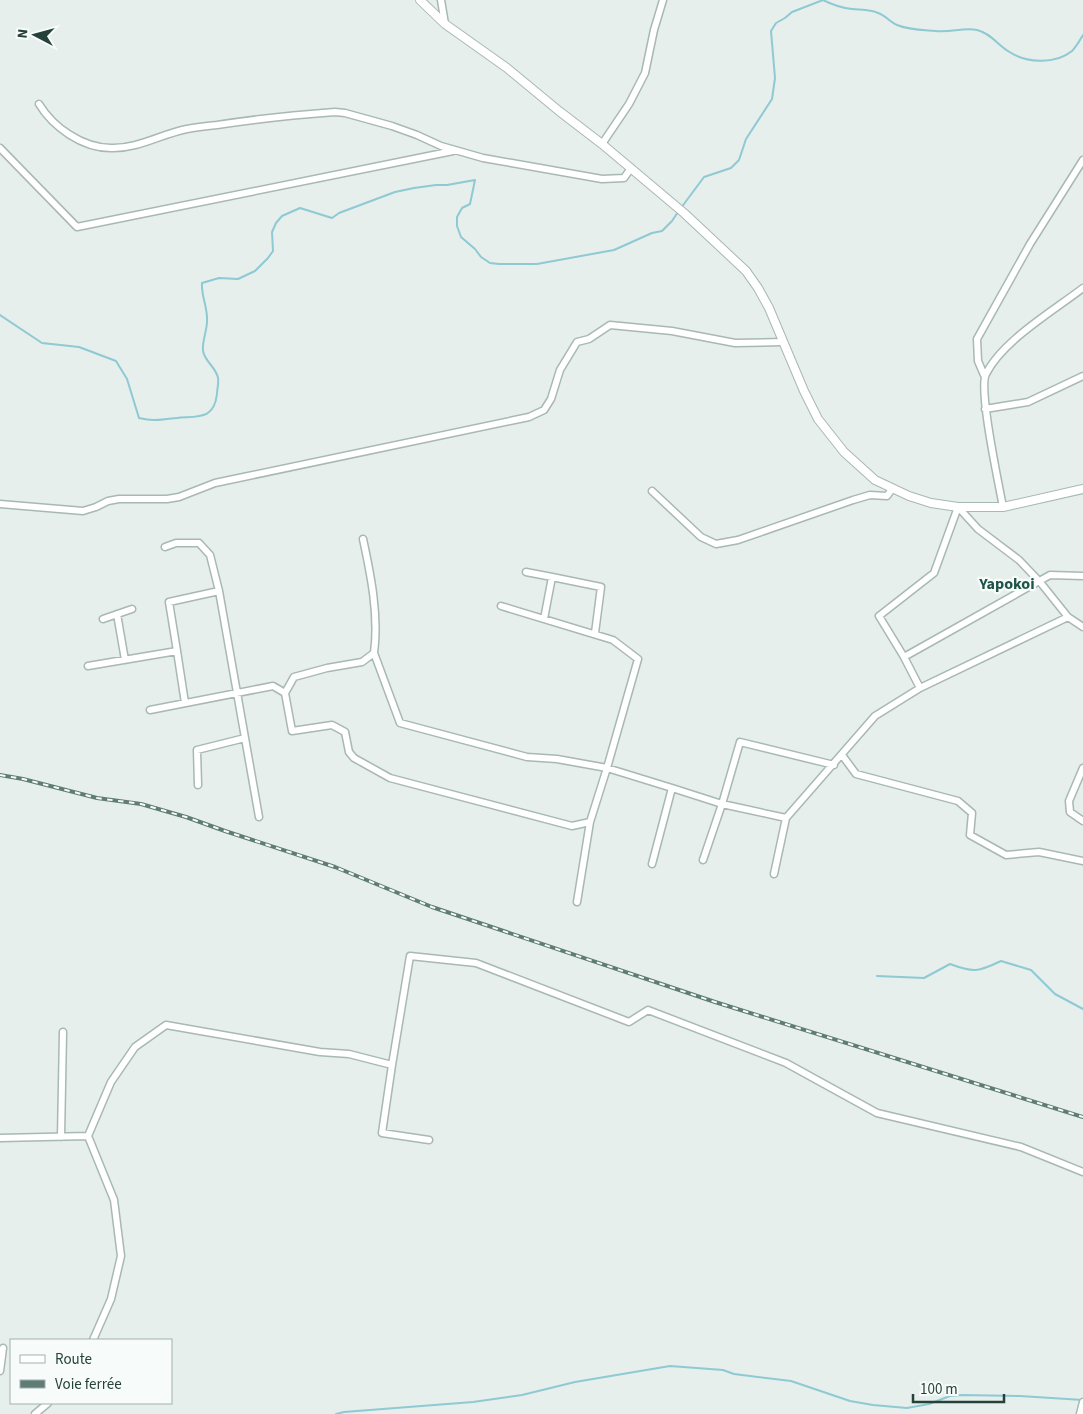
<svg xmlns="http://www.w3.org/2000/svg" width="1083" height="1414" font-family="'Source Sans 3',sans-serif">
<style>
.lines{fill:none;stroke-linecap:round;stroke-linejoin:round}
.stream{stroke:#8ec9d4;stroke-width:2}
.minor-casing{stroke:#a8b8b2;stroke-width:9}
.tertiary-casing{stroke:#a8b8b2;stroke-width:10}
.minor{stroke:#fff;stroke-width:6}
.tertiary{stroke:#fff;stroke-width:8}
.rail-casing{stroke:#5f7d75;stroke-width:4}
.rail{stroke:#f7fbf9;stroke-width:2;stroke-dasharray:5.5;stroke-linecap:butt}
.labels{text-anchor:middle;stroke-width:4.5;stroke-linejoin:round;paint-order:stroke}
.quarter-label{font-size:16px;font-weight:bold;fill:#1f5548;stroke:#f7fbf9}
</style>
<rect width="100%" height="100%" fill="#e6efeb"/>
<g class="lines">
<path class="stream" d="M 681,208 L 704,177 L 731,168 L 739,160 L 746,139 L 772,99 L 775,78 L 771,31 L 776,23 L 785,18 L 792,12 L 823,0 C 833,5 842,8 852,9 C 860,10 870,9 878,13 C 885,15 890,22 897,25 C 909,30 923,30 935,31 C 950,33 964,27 977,30 C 990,33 997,44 1008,51 C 1025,63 1055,65 1072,51 C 1077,46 1080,40 1083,35
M 0,315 L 42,343 L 79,347 L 116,361 L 127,379 L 139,418 C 157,422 160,419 177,418 C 198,416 214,420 217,394 C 217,389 219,383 218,378 C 216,367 205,362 203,351 C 202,341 207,331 207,321 C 208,308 201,296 202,283 L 219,278 L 238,279 L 255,271 L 268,258 L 273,251 L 272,232 L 276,223 L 282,216 L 300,208 L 332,218 L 339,213 L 395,192 L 414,188 L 436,185 L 447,185 L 475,180 L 470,204 L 462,208 L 457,217 L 457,226 L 461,237 L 475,249 L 481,257 L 490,263 L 499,264 L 537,264 L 614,250 L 652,233 L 662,231 L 672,221 L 678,212
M 877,976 L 924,978 L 950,964 C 974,973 978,972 1001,961 L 1031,970 L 1055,994 L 1083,1009
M 336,1414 L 344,1412 L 473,1402 L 522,1395 L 575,1382 L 670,1366 L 723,1370 L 734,1374 L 791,1381 L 850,1401 L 873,1405 L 907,1408 L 929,1404 L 950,1396 L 962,1395 L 1020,1396 L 1083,1400"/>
<g class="minor-casing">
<path id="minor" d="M 441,0 L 445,24
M 39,104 C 53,127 82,148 111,148 C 138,149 161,134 187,129 C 197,127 207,126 217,125 C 256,119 295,115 335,112 L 345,113 L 392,126 L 417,135 L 441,146 L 483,158 L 602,179 L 624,178 L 631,168
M 602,144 L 629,104 L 645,73 L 654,30 L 663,0
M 0,148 L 77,227 L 453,151
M 984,375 L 978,361 L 977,339 L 1030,244 L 1083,160
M 985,409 L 1028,402 L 1083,376
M 652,491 L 701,537 L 716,544 L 738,540 L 853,500 L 870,495 L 887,496 L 892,489
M 0,504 L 83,511 L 96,507 L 108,501 L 119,499 L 167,499 L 179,497 L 215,483 L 529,417 L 544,410 L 551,399 L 560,370 L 577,342 L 589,339 L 610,325 L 672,331 L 735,343 L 783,342
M 1003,507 C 999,485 978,389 986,374 C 1002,341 1053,311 1083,288
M 165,547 L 176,543 L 199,543 L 210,555 L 219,591
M 526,572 L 552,577 L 544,619
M 552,577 L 601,587 L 595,633
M 117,614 L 125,660
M 103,619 L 132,609
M 177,651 L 169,602 L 219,591 L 259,817
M 374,653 L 400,723 L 527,757 L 557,759 L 607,768 L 638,659 L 613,640 L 501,606
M 904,657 L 1050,575 L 1083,576
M 88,666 L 177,651 L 185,703
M 920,688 L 904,657 L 879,616 L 934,573 L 958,507 L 978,529 L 1019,560 L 1040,582 L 1068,617 L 1083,627
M 285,693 L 294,677 L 327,668 L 362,662 L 374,653 C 379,616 371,576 363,539
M 150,710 L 273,686 L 285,693 L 292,731 L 332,725 L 345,732 L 349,752 L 354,758 L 390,778 L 572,826 L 590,822
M 842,755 L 856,774 L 958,801 L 972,813 L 970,835 L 1006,855 L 1039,852 L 1083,861
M 1083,768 L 1069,801 L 1070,812 L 1083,821
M 198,785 L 197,750 L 245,738
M 672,788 L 722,804 L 703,860
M 786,818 L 722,804 L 740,742 L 834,765
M 774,874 L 786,818 L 875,716 L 920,688 L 1068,617
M 577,902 L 590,822 L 607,768 L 672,788 L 652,864
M 392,1065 L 382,1133 L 429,1140
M 61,1137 L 63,1032
M 0,1138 L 88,1136
M 93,1340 L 111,1299 L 121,1256 L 114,1200 L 88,1136 L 111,1082 L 135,1047 L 166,1025 L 320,1052 L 349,1054 L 392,1065 L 410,956 L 476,963 L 629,1022 L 648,1010 L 786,1063 L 877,1113 L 1021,1147 L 1083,1172
M 0,1371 L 3,1348
M 35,1414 L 48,1403
M 1080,1414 L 1083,1402"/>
</g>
<g class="tertiary-casing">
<path id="tertiary" d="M 420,0 L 445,24 L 507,68 L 559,111 L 602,144 L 684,213 L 746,271 L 758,288 L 769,308 L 804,391 L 818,419 L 844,452 L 875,480 L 909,496 L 931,503 L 958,507 L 1003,507 L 1083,489"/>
</g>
<use href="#minor" class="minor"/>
<use href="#tertiary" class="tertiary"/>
<g class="rail-casing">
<path id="rail" d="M 0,775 L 23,779 L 97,798 L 141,804 L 186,817 L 225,831 L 335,867 L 432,907 L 715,1002 L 1083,1117"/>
</g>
<use href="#rail" class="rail"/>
</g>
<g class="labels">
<g class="quarter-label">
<text x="1007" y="589">Yapokoi</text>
</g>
</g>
<rect x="10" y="1339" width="162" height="65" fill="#f7fbf9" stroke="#a3b1ad"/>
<rect x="20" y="1355" width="25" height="8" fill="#ffffff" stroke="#a3b1ad"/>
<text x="55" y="1364" font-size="15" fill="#24423a">Route</text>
<rect x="20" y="1380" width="25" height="8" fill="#5f7d75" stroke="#a3b1ad"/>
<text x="55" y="1389" font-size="15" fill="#24423a">Voie ferrée</text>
<g transform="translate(35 35) rotate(276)" stroke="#f7fbf9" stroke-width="4" paint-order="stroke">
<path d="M0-4L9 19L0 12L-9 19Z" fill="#24423a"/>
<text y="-8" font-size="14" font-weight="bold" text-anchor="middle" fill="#24423a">N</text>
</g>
<path d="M913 1394v8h91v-8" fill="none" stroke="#24423a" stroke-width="2.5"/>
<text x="920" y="1394" font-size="15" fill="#24423a" stroke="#f7fbf9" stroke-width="4" paint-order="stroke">100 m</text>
</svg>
